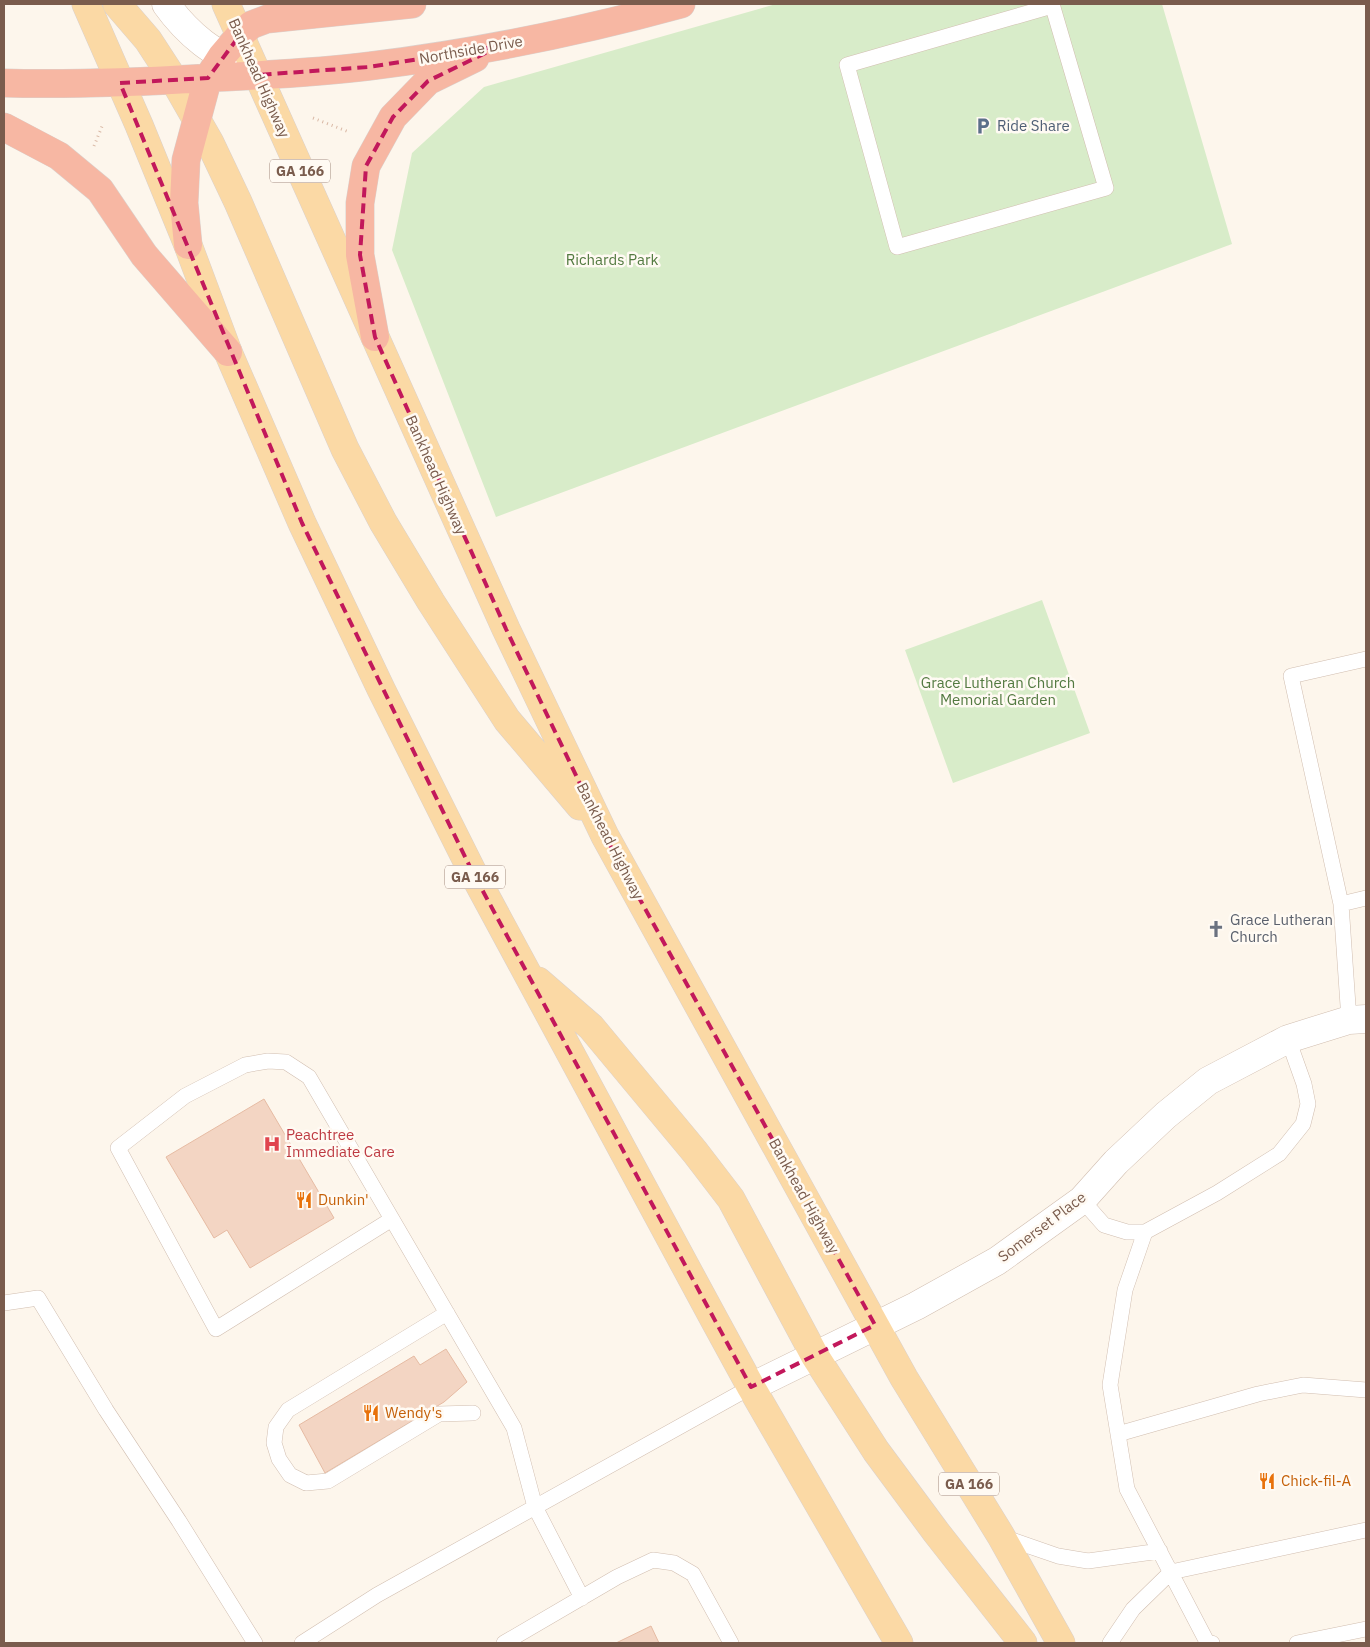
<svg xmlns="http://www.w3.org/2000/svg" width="1370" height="1647" font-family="'IBM Plex Sans',sans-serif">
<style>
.green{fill:#d8ecc9}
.building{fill:#f3d5c3;stroke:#e6bba3}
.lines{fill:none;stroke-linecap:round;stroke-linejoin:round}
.lane-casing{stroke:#d1beb0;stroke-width:16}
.street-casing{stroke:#d1beb0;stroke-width:29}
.secondary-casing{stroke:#d6c0b0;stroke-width:29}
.primary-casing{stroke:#dad1cd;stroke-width:29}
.highway-casing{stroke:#dad1cd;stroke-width:29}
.path{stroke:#d9b8a5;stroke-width:3;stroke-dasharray:1 4;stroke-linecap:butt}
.lane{stroke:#fff;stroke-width:15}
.street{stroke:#fff;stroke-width:28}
.secondary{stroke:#fff;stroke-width:28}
.primary{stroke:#fbd9a5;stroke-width:28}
.highway{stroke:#f7b7a3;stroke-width:28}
.marked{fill:none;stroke:#c2185b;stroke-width:4;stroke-dasharray:10 6;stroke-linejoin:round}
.labels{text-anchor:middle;stroke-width:5;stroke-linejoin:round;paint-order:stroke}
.shield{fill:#fffaf3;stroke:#a28b7f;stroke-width:1}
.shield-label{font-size:14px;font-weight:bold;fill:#7a5c4d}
.street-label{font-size:15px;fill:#7a5c4d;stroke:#fffaf3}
.service-label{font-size:15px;fill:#4e5e75;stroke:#fffaf3;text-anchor:start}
.park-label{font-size:15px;fill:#537a41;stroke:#fffaf3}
.worship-label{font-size:15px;fill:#5b616d;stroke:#fffaf3;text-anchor:start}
.health-label{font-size:15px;fill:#be3a42;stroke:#fffaf3;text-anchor:start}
.food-label{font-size:15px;fill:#c56008;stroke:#fffaf3;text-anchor:start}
</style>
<rect width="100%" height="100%" fill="#fdf6ec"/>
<path class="green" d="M 776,4 L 1162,4 L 1232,244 L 496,517 L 392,250 L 412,153 L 484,87 Z
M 1042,600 L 1090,733 L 953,783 L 905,650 Z"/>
<path class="building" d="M 264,1099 L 334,1218 L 250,1268 L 227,1230 L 214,1238 L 166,1157 Z
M 446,1349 L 467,1382 L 444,1402 L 325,1473 L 299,1425 L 414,1356 L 420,1365 Z
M 651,1626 L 659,1643 L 616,1643 Z"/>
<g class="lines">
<g class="lane-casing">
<path id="lane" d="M 1052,4 L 1106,188 L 897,247 L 847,65 L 1052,6
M 1341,904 L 1366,898
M 1349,1020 L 1341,904 L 1291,676 L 1366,659
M 1082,1200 L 1104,1225 L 1127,1232 L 1145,1232 L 1217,1193 L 1279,1154 L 1303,1124 L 1308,1104 L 1304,1084 L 1288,1039
M 392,1219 L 216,1329 L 118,1148 L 185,1096 L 245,1065 L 268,1061 L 286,1062 L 309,1077 L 514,1428 L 535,1507 L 582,1598
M 1145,1232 L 1125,1290 L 1110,1385 L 1127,1489 L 1207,1642 L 1212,1643
M 4,1303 L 38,1298 L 106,1410 L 179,1521 L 255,1643
M 447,1313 L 288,1410 L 276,1427 L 274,1443 L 279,1459 L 290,1475 L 306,1483 L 328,1481 L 439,1414 L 473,1413
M 1118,1434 L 1258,1394 L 1303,1385 L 1366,1390
M 1003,1537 L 1058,1556 L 1088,1561 L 1160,1551
M 302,1643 L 377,1595 L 751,1387
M 504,1643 L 617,1577 L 653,1560 L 674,1563 L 693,1574 L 731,1643
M 1110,1643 L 1133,1609 L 1171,1572 L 1366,1530
M 1297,1643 L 1366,1629"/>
</g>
<g class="street-casing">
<path id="street" d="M 751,1387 L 916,1306 L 997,1261 L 1082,1200 L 1116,1162 L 1166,1115 L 1208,1081 L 1288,1039 L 1349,1020 L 1366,1019"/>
</g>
<g class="secondary-casing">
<path id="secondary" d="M 166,4 C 176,18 189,32 203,43 C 220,56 239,65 257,75"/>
</g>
<g class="primary-casing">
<path id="primary" d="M 86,4 L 139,125 L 188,245 L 228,352 L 302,523 L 381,689 L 472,871 L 715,1321 L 751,1387 L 899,1643
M 117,4 L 148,40 L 174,80 L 210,143 L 238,202 L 345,449 L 383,522 L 431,602 L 507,720 L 580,806
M 226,4 L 453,511 L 506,629 L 605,836 L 904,1378 L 1001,1536 L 1061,1643
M 538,981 L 591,1027 L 695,1152 L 731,1199 L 815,1356 L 876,1451 L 936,1532 L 1023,1643"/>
</g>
<g class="highway-casing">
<path id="highway" d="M 4,83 C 72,85 140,82 208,78 C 262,75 316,73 370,66 C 475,53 579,32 681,4
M 4,127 L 59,156 L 100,190 L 144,255 L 228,352
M 188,245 L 184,203 L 186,160 L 208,78 L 222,56 L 240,35 L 251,25 L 267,19 L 412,4
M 375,337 L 360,255 L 360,203 L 366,166 L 393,117 L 428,81 L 475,58"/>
</g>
<path class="path" d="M 313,118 L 349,132
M 94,146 L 103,124"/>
<use href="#lane" class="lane"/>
<use href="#street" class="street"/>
<use href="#secondary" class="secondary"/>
<use href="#primary" class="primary"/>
<use href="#highway" class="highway"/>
</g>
<path class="marked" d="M 240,35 L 257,75 L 369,67 L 500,46 L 428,81 L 393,117 L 366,166 L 360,255 L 375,337 L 506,629 L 605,836 L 875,1325 L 751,1387 L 472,871 L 302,523 L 120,83 L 208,78 Z"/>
<defs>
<g id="parking-bare" transform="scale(1.35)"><path d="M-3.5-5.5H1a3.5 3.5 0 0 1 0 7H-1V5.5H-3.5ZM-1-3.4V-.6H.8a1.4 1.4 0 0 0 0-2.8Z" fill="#5c6f8a" stroke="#fffaf3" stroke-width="2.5" paint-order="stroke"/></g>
<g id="church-bare" transform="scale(1.35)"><path d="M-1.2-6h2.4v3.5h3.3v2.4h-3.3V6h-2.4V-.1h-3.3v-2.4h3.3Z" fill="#6b7280" stroke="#fffaf3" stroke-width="2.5" paint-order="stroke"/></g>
<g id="hospital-bare" transform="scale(1.35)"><path d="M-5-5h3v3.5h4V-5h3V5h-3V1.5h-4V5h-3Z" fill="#e0444e" stroke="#fffaf3" stroke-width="2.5" paint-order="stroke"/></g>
<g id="restaurant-bare" transform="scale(1.35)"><path d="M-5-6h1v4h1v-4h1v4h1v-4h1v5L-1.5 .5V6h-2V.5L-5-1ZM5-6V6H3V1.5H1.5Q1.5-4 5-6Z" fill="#e8710a" stroke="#fffaf3" stroke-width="2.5" paint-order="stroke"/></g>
</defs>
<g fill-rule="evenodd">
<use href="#parking-bare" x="983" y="126"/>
<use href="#church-bare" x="1216" y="929"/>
<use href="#hospital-bare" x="272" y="1144"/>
<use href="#restaurant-bare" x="304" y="1200"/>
<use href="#restaurant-bare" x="371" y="1413"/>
<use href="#restaurant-bare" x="1267" y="1481"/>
</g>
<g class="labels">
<g class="shield">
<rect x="270" y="159.5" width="60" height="23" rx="4"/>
<rect x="445" y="865.5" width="60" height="23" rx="4"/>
<rect x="939" y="1472.5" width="60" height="23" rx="4"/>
</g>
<g class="shield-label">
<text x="300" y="176">GA 166</text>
<text x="475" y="882">GA 166</text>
<text x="969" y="1489">GA 166</text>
</g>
<g class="street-label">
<text transform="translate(471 50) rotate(-10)" y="5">Northside Drive</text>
<text transform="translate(259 78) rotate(66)" y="5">Bankhead Highway</text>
<text transform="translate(436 475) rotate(66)" y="5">Bankhead Highway</text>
<text transform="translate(610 841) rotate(63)" y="5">Bankhead Highway</text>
<text transform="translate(804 1196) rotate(61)" y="5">Bankhead Highway</text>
<text transform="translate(1042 1227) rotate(-37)" y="5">Somerset Place</text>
</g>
<g class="service-label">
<text x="997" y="131">Ride Share</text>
</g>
<g class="park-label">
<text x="612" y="265">Richards Park</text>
<text x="998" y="688">Grace Lutheran Church<tspan x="998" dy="17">Memorial Garden</tspan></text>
</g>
<g class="worship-label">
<text x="1230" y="925">Grace Lutheran<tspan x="1230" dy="17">Church</tspan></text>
</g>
<g class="health-label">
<text x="286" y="1140">Peachtree<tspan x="286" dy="17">Immediate Care</tspan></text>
</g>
<g class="food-label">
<text x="318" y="1205">Dunkin'</text>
<text x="385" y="1418">Wendy's</text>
<text x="1281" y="1486">Chick-fil-A</text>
</g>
</g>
<rect width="1370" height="1647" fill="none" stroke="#7a5c4d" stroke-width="10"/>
</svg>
